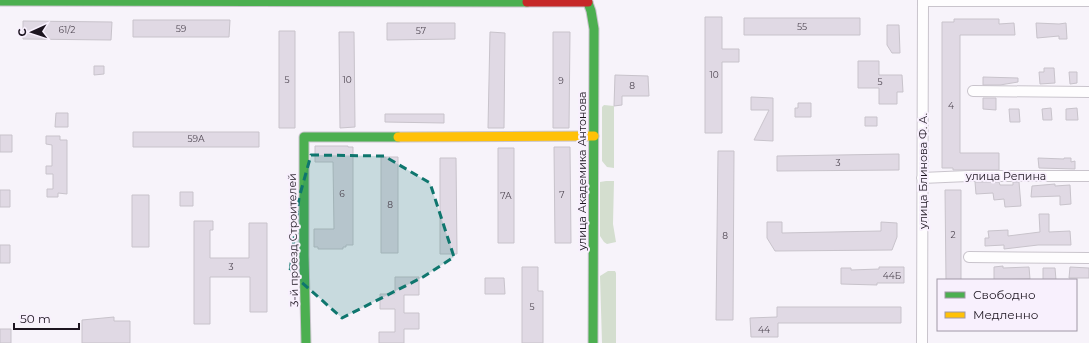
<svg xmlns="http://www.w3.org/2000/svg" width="1089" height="343" font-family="Montserrat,sans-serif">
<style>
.green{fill:#d4decf}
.building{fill:#e0d9e4;stroke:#c8c3cb}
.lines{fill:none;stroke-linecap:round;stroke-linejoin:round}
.street-casing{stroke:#c9c4cc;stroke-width:12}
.fast-casing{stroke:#c9c4cc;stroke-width:11}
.slow-casing{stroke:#c9c4cc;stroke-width:11}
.jam-casing{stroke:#c9c4cc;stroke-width:11}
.street{stroke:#fefdfe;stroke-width:10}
.fast{stroke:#4caf50;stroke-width:9}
.slow{stroke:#ffc107;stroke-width:9}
.jam{stroke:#c62828;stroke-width:9}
.marked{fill:#0f766e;fill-opacity:0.2;stroke:#0f766e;stroke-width:3;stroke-dasharray:8 5;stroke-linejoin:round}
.labels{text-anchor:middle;stroke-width:4;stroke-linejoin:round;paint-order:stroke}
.number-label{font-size:9px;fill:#4f4752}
.street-label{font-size:11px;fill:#1d1520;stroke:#f8f0fd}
</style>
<rect width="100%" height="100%" fill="#f7f3fa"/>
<path class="green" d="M 604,105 L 614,106 L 614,168 L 607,167 L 602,161 L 602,107 Z
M 606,181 L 614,181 L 613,224 L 616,242 L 607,244 L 604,242 L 600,236 L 600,182 Z
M 608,271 L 615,271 L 616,273 L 616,343 L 602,343 L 600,276 Z"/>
<path class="building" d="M 705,17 L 722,17 L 722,49 L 739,49 L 739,62 L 722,62 L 722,133 L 705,133 Z
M 744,18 L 860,18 L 860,35 L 744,35 Z
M 954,19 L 999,19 L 999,24 L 1014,23 L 1015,35 L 960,35 L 960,153 L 999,153 L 999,170 L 953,170 L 953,168 L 942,168 L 942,22 L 954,22 Z
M 133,20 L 230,20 L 229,37 L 133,37 Z
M 23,21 L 112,22 L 111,40 L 23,39 Z
M 387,23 L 455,23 L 455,39 L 387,40 Z
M 1036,23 L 1059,24 L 1066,23 L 1067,39 L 1059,39 L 1059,36 L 1037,38 Z
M 887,25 L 899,25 L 900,53 L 892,53 L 887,45 Z
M 279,31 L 295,31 L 295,128 L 279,128 Z
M 339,32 L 354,32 L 355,127 L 340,128 Z
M 490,32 L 505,33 L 504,128 L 488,128 Z
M 553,32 L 570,32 L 569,128 L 553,128 Z
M 858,61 L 879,61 L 879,75 L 902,75 L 903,92 L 897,92 L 897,104 L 879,104 L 879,88 L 858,88 Z
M 94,66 L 104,66 L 104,74 L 94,75 Z
M 1044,68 L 1054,68 L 1055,83 L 1040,84 L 1039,72 L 1044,72 Z
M 1069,72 L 1077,72 L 1077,83 L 1070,84 Z
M 615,75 L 648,76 L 649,96 L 622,96 L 622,105 L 614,106 Z
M 983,77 L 1018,78 L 1018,82 L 1000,85 L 983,85 Z
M 751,97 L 773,98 L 773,141 L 754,140 L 769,110 L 751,110 Z
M 983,98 L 996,98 L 996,110 L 983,109 Z
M 798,103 L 811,103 L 811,117 L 795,117 L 795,108 L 798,108 Z
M 1051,108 L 1052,120 L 1043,120 L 1042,109 Z
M 1077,108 L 1078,120 L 1066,120 L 1066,109 Z
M 1009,109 L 1019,109 L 1020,122 L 1010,122 Z
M 56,113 L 68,113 L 68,127 L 55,127 Z
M 385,114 L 444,114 L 444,123 L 385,122 Z
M 865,117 L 877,117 L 877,126 L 865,126 Z
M 133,132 L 259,132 L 259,147 L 133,147 Z
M 0,135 L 12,135 L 12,152 L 0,152 Z
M 46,136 L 60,136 L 60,140 L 67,140 L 67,194 L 58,193 L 58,197 L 47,197 L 47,189 L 53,189 L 53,174 L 46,174 L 46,166 L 52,166 L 52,145 L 46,144 Z
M 315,146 L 348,146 L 348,147 L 353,147 L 353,245 L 346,245 L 346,247 L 343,247 L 343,249 L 318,249 L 318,247 L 314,247 L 314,229 L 334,229 L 333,162 L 315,162 Z
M 554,147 L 570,147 L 571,243 L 555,243 Z
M 498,148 L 514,148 L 514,243 L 498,243 Z
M 718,151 L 734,151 L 733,320 L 716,320 Z
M 899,154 L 899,170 L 777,171 L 777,156 Z
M 381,157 L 398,157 L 398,253 L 381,253 Z
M 440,158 L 456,158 L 457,254 L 440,254 Z
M 1038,158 L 1064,159 L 1064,158 L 1071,158 L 1071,162 L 1075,161 L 1075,169 L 1039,168 Z
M 975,182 L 999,182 L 1000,185 L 1013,185 L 1013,182 L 1019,182 L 1021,206 L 1005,207 L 1004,199 L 994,200 L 993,193 L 976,194 Z
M 1055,184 L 1055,186 L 1070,185 L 1071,204 L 1060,205 L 1060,196 L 1031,197 L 1032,186 Z
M 0,190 L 10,190 L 10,207 L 0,207 Z
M 945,190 L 961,190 L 961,280 L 946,280 Z
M 180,192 L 193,192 L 193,206 L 180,206 Z
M 132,195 L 149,195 L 149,247 L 132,247 Z
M 1039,214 L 1049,214 L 1049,232 L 1070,231 L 1071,245 L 1038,245 L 1004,249 L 1004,245 L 985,246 L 985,238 L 989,238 L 988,231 L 1008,230 L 1008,236 L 1040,232 Z
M 194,221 L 213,221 L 213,230 L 210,230 L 210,258 L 249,258 L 249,223 L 267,223 L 267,312 L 250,312 L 250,277 L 210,277 L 210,324 L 194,324 Z
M 767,222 L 782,222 L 782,233 L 881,231 L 881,222 L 897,223 L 897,237 L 892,250 L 775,251 L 767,238 Z
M 0,245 L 10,245 L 10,263 L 0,263 Z
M 1003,266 L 1003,268 L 1029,267 L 1030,279 L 994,280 L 994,267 Z
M 522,267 L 538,267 L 538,291 L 543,291 L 543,343 L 522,343 Z
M 879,267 L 904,267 L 904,283 L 877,283 L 877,285 L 841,284 L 841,268 L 851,268 L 851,270 L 879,269 Z
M 1070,267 L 1089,268 L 1089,278 L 1069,278 Z
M 1043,268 L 1055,268 L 1056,280 L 1043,280 Z
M 395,277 L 419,277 L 419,295 L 404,295 L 404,313 L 419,313 L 419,329 L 404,329 L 404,343 L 379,343 L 379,332 L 395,332 L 395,309 L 380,309 L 380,294 L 395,294 Z
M 485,278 L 504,278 L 505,294 L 485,294 Z
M 777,307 L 901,307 L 901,323 L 778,323 L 778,337 L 751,337 L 750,318 L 777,317 Z
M 114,317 L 114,321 L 130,321 L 130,343 L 82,343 L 82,320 Z
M 0,329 L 11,329 L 11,343 L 0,343 Z"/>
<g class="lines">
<g class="street-casing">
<path id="street" d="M 923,1 L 1089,1
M 973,91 L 1089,92
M 922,178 L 968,176 L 1089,176
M 969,257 L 1089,258
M 922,343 L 923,0"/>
</g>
<g class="fast-casing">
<path id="fast" d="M 587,0 L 591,11 L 594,29 L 593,343
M 0,1 L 527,2
M 306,343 L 304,255 L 304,137 L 398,137"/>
</g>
<g class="slow-casing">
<path id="slow" d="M 398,137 L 594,136"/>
</g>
<g class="jam-casing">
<path id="jam" d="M 527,2 L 588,2"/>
</g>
<use href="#street" class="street"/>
<use href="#fast" class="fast"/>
<use href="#slow" class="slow"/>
<use href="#jam" class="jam"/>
</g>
<path class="marked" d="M 311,155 L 384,156 L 430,183 L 454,257 L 423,277 L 342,318 L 290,272 L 299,198 Z"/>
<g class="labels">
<g class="number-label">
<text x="802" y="30">55</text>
<text x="181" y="32">59</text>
<text x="67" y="33">61/2</text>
<text x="421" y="34">57</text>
<text x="714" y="78">10</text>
<text x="287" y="83">5</text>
<text x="347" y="83">10</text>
<text x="561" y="84">9</text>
<text x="880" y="85">5</text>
<text x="632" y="89">8</text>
<text x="951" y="109">4</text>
<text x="196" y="142">59А</text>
<text x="838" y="166">3</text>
<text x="342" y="197">6</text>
<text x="562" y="198">7</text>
<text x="506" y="199">7А</text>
<text x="390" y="208">8</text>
<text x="953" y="238">2</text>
<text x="725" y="239">8</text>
<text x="231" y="270">3</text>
<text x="892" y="279">44Б</text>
<text x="532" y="310">5</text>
<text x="764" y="333">44</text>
</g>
<g class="street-label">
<text transform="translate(582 171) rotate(-90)" y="4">улица Академика Антонова</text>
<text transform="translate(923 171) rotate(-90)" y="4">улица Блинова Ф. А.</text>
<text x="1006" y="180">улица Репина</text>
<text transform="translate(293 240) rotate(-91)" y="4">3-й проезд Строителей</text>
</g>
</g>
<rect x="937" y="279" width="140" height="52" fill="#f8f0fd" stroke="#a098a5"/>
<rect x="945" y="292" width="20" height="6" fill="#4caf50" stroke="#a098a5"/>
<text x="973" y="299" font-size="12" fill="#1d1520">Свободно</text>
<rect x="945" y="312" width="20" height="6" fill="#ffc107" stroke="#a098a5"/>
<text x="973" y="319" font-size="12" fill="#1d1520">Медленно</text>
<g transform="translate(32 32) rotate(267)" stroke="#f8f0fd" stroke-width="3" paint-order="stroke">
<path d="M0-3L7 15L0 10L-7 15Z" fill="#1d1520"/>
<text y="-6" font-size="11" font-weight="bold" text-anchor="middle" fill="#1d1520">С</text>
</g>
<path d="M14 323v6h65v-6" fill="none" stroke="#1d1520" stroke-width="2"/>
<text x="20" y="323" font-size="12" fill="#1d1520" stroke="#f8f0fd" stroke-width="3" paint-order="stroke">50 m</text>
</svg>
